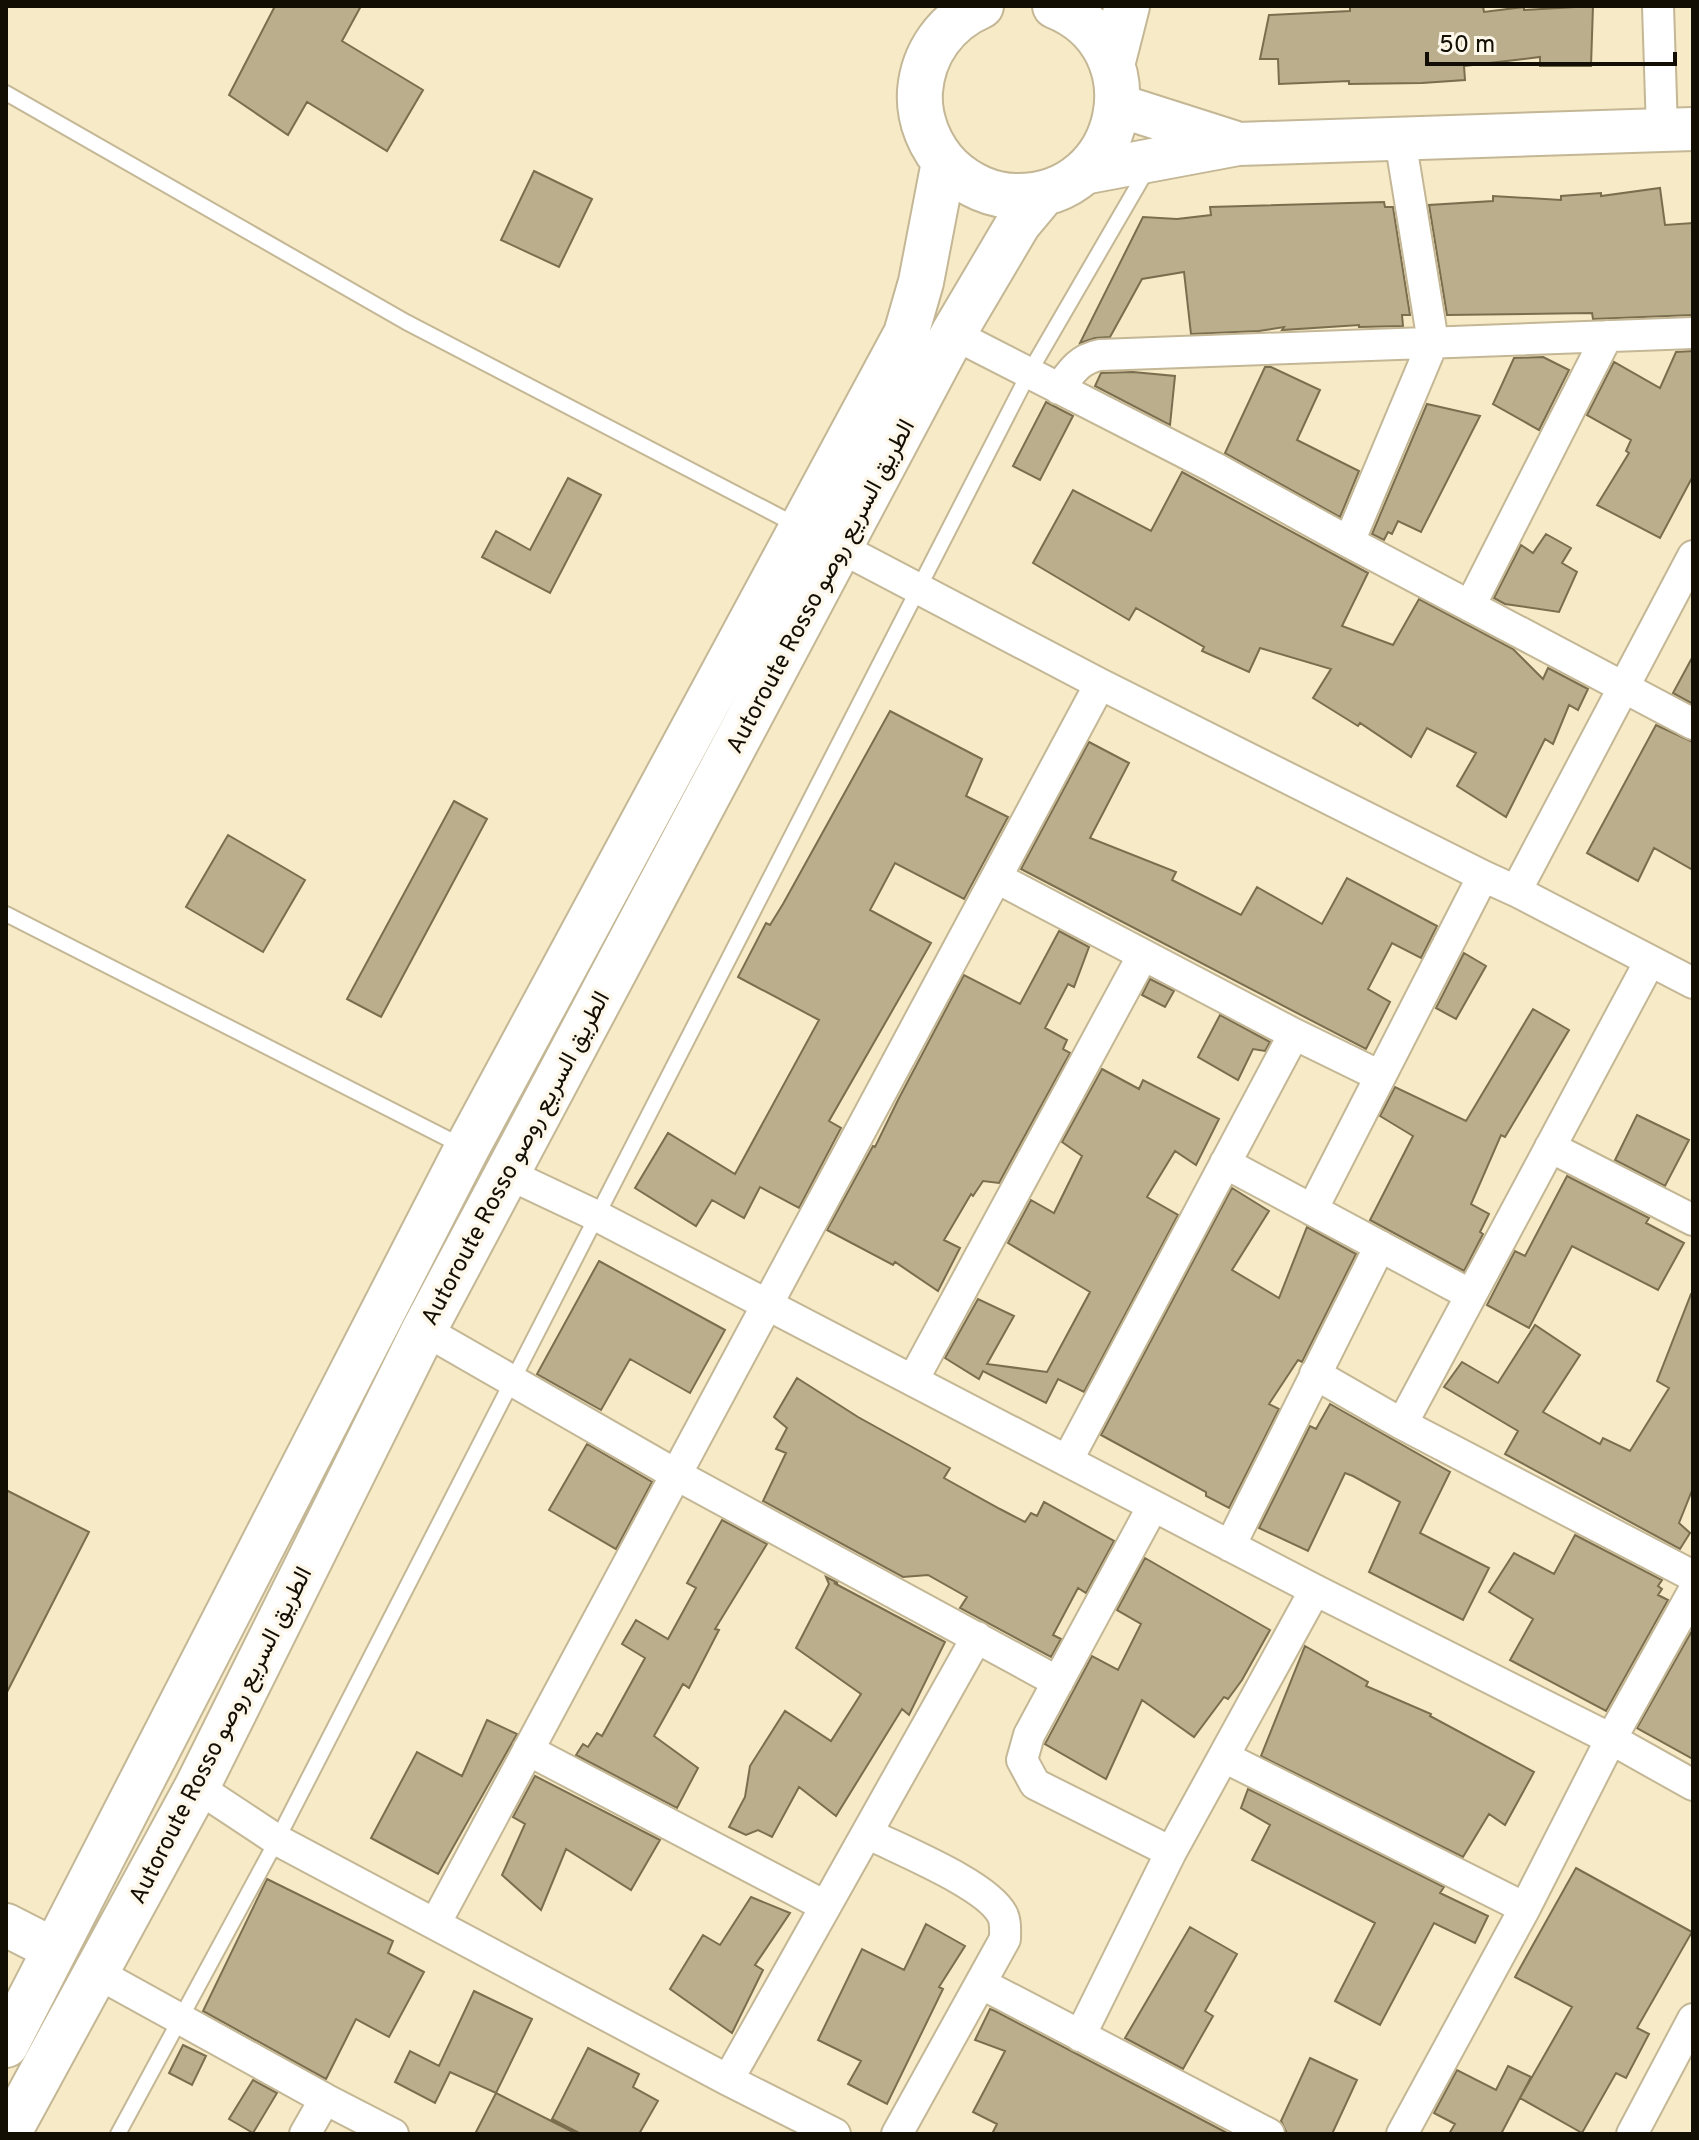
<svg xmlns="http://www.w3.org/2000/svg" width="1699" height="2140" font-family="Overpass,Vazirmatn,sans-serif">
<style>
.building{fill:#bbae8d;stroke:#7a6e4f;stroke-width:2}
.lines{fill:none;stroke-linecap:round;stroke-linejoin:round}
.lane-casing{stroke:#c4b795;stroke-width:18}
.street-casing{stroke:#c4b795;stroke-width:34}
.secondary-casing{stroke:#c4b795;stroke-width:46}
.highway-casing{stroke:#c4b795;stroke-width:48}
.lane{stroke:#fff;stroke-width:14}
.street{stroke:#fff;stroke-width:30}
.secondary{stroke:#fff;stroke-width:42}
.highway{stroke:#fff;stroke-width:44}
.labels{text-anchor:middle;stroke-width:7;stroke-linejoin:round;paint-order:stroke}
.street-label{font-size:24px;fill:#120e03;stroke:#fdf7ea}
</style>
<rect width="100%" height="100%" fill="#f7eac7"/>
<path class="building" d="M 275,6 L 361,6 L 342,41 L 423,90 L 387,151 L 307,102 L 288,135 L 229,95 Z
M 1350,6 L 1483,6 L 1484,12 L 1524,7 L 1524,10 L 1593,6 L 1591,66 L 1540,66 L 1540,57 L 1464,66 L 1465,80 L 1422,83 L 1349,84 L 1349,81 L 1279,84 L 1278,59 L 1260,59 L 1269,15 L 1350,11 Z
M 534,171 L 592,199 L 559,267 L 501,240 Z
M 1660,188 L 1665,225 L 1693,223 L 1693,315 L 1593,319 L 1592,313 L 1447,315 L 1429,205 L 1493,201 L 1493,196 L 1561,200 L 1561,196 L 1601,193 L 1601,196 Z
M 1384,202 L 1385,207 L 1393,207 L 1410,315 L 1402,315 L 1403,326 L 1359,327 L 1359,325 L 1282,330 L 1284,327 L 1259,331 L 1191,334 L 1184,272 L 1142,279 L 1110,337 L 1095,338 L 1080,343 L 1143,217 L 1177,219 L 1211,215 L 1210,207 Z
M 1693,351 L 1693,476 L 1660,538 L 1597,505 L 1629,453 L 1626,451 L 1631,440 L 1587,415 L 1614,362 L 1660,388 L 1676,352 Z
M 1543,357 L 1569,370 L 1539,430 L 1493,404 L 1514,358 Z
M 1265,367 L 1271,367 L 1320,390 L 1297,440 L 1359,471 L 1340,517 L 1225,453 Z
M 1133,372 L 1175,376 L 1170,425 L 1095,386 L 1101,373 Z
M 1046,402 L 1073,416 L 1040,480 L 1013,466 Z
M 1427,404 L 1480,416 L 1421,532 L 1398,521 L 1392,534 L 1388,532 L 1384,540 L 1372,534 Z
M 1182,472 L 1368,573 L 1342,626 L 1393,645 L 1419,599 L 1513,649 L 1543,679 L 1548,668 L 1588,689 L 1578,710 L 1569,705 L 1553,744 L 1545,739 L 1506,817 L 1457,786 L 1476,753 L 1427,728 L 1411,757 L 1360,723 L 1358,726 L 1313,698 L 1331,669 L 1260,648 L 1249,672 L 1202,651 L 1204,647 L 1136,608 L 1129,620 L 1033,563 L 1073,490 L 1151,531 Z
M 568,478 L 601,495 L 550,593 L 482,557 L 496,531 L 530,550 Z
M 1546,534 L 1571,548 L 1562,563 L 1577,572 L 1559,612 L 1505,604 L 1494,598 L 1521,545 L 1533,553 Z
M 1693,656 L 1693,704 L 1673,693 Z
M 890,711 L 982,759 L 966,796 L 1008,817 L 964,899 L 895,863 L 870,910 L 931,943 L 829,1121 L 841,1128 L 799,1208 L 760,1187 L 744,1218 L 712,1200 L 696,1226 L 635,1188 L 668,1133 L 735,1174 L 819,1020 L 738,977 L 766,923 L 770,925 L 783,904 Z
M 1656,725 L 1693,742 L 1693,870 L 1654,848 L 1638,881 L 1587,853 Z
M 1089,742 L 1129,763 L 1090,838 L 1176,872 L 1172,880 L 1241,915 L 1257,887 L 1322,924 L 1347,878 L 1437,926 L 1421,958 L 1392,943 L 1368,989 L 1390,1002 L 1366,1049 L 1021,869 Z
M 454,801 L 487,819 L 381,1017 L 347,999 Z
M 228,835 L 305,880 L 263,952 L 186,907 Z
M 1059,931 L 1089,947 L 1074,987 L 1068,984 L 1045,1028 L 1067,1040 L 1063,1049 L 1070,1053 L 999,1183 L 983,1181 L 973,1196 L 971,1194 L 944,1240 L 960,1248 L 938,1291 L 895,1262 L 893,1265 L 827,1230 L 873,1146 L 875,1147 L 898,1100 L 964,975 L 1020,1004 Z
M 1464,953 L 1486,966 L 1456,1019 L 1436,1008 Z
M 1150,979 L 1174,991 L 1165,1007 L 1142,995 Z
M 1533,1009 L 1569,1030 L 1505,1137 L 1501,1135 L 1471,1204 L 1489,1214 L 1480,1232 L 1483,1234 L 1464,1271 L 1370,1220 L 1413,1136 L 1380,1116 L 1395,1087 L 1466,1121 Z
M 1220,1015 L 1270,1042 L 1265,1051 L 1253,1049 L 1238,1080 L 1198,1057 Z
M 1102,1069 L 1139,1089 L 1143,1080 L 1219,1119 L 1196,1165 L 1175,1151 L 1147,1197 L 1178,1215 L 1084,1392 L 1058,1379 L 1046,1403 L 983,1371 L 979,1379 L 945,1358 L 978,1299 L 1014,1316 L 987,1364 L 1047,1372 L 1090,1292 L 1008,1243 L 1031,1200 L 1054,1213 L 1082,1156 L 1062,1142 Z
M 1637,1115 L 1689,1140 L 1665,1186 L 1615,1160 Z
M 1567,1176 L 1649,1218 L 1646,1223 L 1684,1243 L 1658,1290 L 1572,1246 L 1529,1328 L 1487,1305 L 1515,1251 L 1525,1256 Z
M 1232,1188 L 1269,1211 L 1232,1270 L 1279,1298 L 1307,1227 L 1356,1254 L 1302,1362 L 1298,1360 L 1269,1404 L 1279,1409 L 1229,1508 L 1206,1496 L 1206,1492 L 1101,1435 Z
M 599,1261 L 725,1330 L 690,1393 L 630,1359 L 601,1410 L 537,1374 Z
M 1691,1294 L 1693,1294 L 1693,1488 L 1679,1523 L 1690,1533 L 1680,1549 L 1505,1454 L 1518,1431 L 1444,1387 L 1462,1362 L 1498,1383 L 1535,1325 L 1580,1355 L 1543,1412 L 1600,1444 L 1603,1438 L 1630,1451 L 1669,1388 L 1657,1381 Z
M 797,1378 L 858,1417 L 950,1468 L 944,1478 L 1000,1509 L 1025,1522 L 1031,1513 L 1037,1516 L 1044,1502 L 1114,1541 L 1086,1593 L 1078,1588 L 1053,1635 L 1061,1639 L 1051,1657 L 960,1608 L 967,1597 L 928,1575 L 903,1577 L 763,1501 L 786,1453 L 776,1449 L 787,1428 L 774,1417 Z
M 1330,1404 L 1450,1472 L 1420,1533 L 1489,1568 L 1463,1620 L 1369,1572 L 1400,1502 L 1353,1476 L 1345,1473 L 1308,1551 L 1259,1528 L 1310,1426 L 1316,1429 Z
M 587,1444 L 652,1482 L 616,1549 L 549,1510 Z
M 6,1490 L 89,1532 L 6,1694 Z
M 722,1520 L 767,1544 L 715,1629 L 719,1630 L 689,1688 L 683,1684 L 654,1736 L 698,1768 L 677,1808 L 576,1755 L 583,1744 L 588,1747 L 597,1733 L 602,1736 L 645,1658 L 622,1644 L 636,1620 L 668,1639 L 696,1588 L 687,1583 Z
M 1575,1535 L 1662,1580 L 1658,1586 L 1662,1589 L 1658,1595 L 1668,1600 L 1606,1711 L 1510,1660 L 1533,1619 L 1489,1592 L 1514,1553 L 1554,1574 Z
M 1145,1558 L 1270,1630 L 1242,1680 L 1228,1699 L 1224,1697 L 1194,1737 L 1142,1700 L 1106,1779 L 1045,1744 L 1092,1656 L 1118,1670 L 1141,1624 L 1117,1610 Z
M 826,1577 L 838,1583 L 834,1583 L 945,1642 L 909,1715 L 902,1709 L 836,1816 L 799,1787 L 772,1837 L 758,1830 L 746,1835 L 729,1827 L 745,1797 L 750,1766 L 785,1711 L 831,1741 L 861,1694 L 796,1648 L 829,1584 Z
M 1693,1629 L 1693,1759 L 1637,1728 Z
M 1305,1646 L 1368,1682 L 1366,1686 L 1431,1714 L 1430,1716 L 1534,1772 L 1505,1825 L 1489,1814 L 1463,1857 L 1261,1756 Z
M 487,1720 L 517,1734 L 438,1874 L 371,1838 L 417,1752 L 462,1776 Z
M 535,1776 L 660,1840 L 631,1890 L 566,1849 L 541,1910 L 502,1875 L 525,1824 L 513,1817 Z
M 1248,1789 L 1444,1887 L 1440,1893 L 1488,1916 L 1475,1943 L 1434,1923 L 1380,2025 L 1335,2001 L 1375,1923 L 1252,1860 L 1270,1825 L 1241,1808 Z
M 1576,1868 L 1692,1932 L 1637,2028 L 1649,2034 L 1626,2078 L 1616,2073 L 1582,2133 L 1520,2098 L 1572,2007 L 1515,1977 Z
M 267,1879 L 393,1941 L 388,1953 L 424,1972 L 389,2037 L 356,2019 L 326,2079 L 203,2011 Z
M 751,1897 L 790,1913 L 755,1965 L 763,1970 L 732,2033 L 670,1989 L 703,1935 L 720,1945 Z
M 926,1924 L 965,1946 L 939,1987 L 943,1989 L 887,2104 L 848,2084 L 861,2061 L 818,2040 L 862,1949 L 904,1970 Z
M 1190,1927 L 1237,1954 L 1205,2011 L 1213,2016 L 1183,2069 L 1125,2038 Z
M 474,1991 L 532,2019 L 496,2093 L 450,2072 L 435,2103 L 395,2082 L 410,2051 L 439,2066 Z
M 990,2009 L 995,2011 L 1229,2134 L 992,2134 L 997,2124 L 973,2112 L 1005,2051 L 975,2040 Z
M 183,2045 L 206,2056 L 192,2085 L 169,2073 Z
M 588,2048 L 639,2074 L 633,2087 L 658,2101 L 639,2134 L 581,2134 L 552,2119 Z
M 1310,2058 L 1357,2080 L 1332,2134 L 1287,2134 L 1281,2121 Z
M 1508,2066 L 1531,2077 L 1501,2134 L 1449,2134 L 1455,2124 L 1434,2113 L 1457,2070 L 1496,2090 Z
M 253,2080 L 277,2093 L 253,2133 L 229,2119 Z
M 496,2093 L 577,2134 L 475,2134 Z"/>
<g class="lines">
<g class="lane-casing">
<path id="lane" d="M 6,93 L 406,322 L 798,526
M 6,914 L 462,1146
M 118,2134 L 277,1840 L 1029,373 L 1148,168"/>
</g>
<g class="street-casing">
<path id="street" d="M 1658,6 L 1662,130
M 953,334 L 1213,467 L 1349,542 L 1693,724
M 1059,389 C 1071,372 1079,359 1100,355 L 1693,333
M 822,538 L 1100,684 L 1483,876 L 1516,891 L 1693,983
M 1349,542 L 1433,342 L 1400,139
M 1470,606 L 1607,336
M 997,878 L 1294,1034 L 1380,1076
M 1516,891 L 1693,556
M 1550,1147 L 1693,1220
M 1225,1163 L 1471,1295
M 506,1173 L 597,1216 L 1315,1590 L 1611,1739 L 1693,1785
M 1312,1210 L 1483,876
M 424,1330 L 675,1474 L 1058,1682
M 1315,1374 L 1402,1424 L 1693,1576
M 913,1380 L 1143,955
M 1402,1424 L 1650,961
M 1067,1461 L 1294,1034
M 1153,1506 L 1029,1735 L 1022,1760 L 1035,1784 L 1171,1852
M 1230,1546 L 1380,1246
M 528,1750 L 825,1906
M 1224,1757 L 1525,1908
M 197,1787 L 277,1840 L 728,2080 L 835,2134
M 867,1833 C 900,1850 986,1884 1002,1914 C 1006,1921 1005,1931 1005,1939 L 897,2134
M 435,1924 L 1100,684
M 97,1973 L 325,2099 L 393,2134
M 982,1984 L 1269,2134
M 1080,2036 L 1171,1852 L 1315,1590
M 728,2080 L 977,1637
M 305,2134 L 325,2099
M 1402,2134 L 1525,1908 L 1611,1739 L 1693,1592
M 1632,2134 L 1693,2019"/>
</g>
<g class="secondary-casing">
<path id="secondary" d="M 1117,105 L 1233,142
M 1083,173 L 1238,144 L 1693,129
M 6,1925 L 55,1950"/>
</g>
<g class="highway-casing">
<path id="highway" d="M 981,6 C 946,21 923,53 920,91 C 918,119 930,148 950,168 C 968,185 992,196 1016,196 C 1126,198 1157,47 1055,6
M 1112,65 L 1127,6
M 6,2045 L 467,1148 L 906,334 L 921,282 L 944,162
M 8,2134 L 197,1787 L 424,1330 L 953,334 L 1018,224 L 1043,194"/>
</g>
<use href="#lane" class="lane"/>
<use href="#street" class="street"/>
<use href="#secondary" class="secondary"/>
<use href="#highway" class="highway"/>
</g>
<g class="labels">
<g class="street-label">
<text transform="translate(820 586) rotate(-62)" y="8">Autoroute Rosso الطريق السريع روصو</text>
<text transform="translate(515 1158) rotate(-62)" y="8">Autoroute Rosso الطريق السريع روصو</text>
<text transform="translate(220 1735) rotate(-63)" y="8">Autoroute Rosso الطريق السريع روصو</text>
</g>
</g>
<rect width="1699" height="2140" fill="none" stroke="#120e03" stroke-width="16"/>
<path d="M1427 52v12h248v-12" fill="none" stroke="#120e03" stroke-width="4"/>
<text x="1439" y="52" font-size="24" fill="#120e03" stroke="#fdf7ea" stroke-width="6" paint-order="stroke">50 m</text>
</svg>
